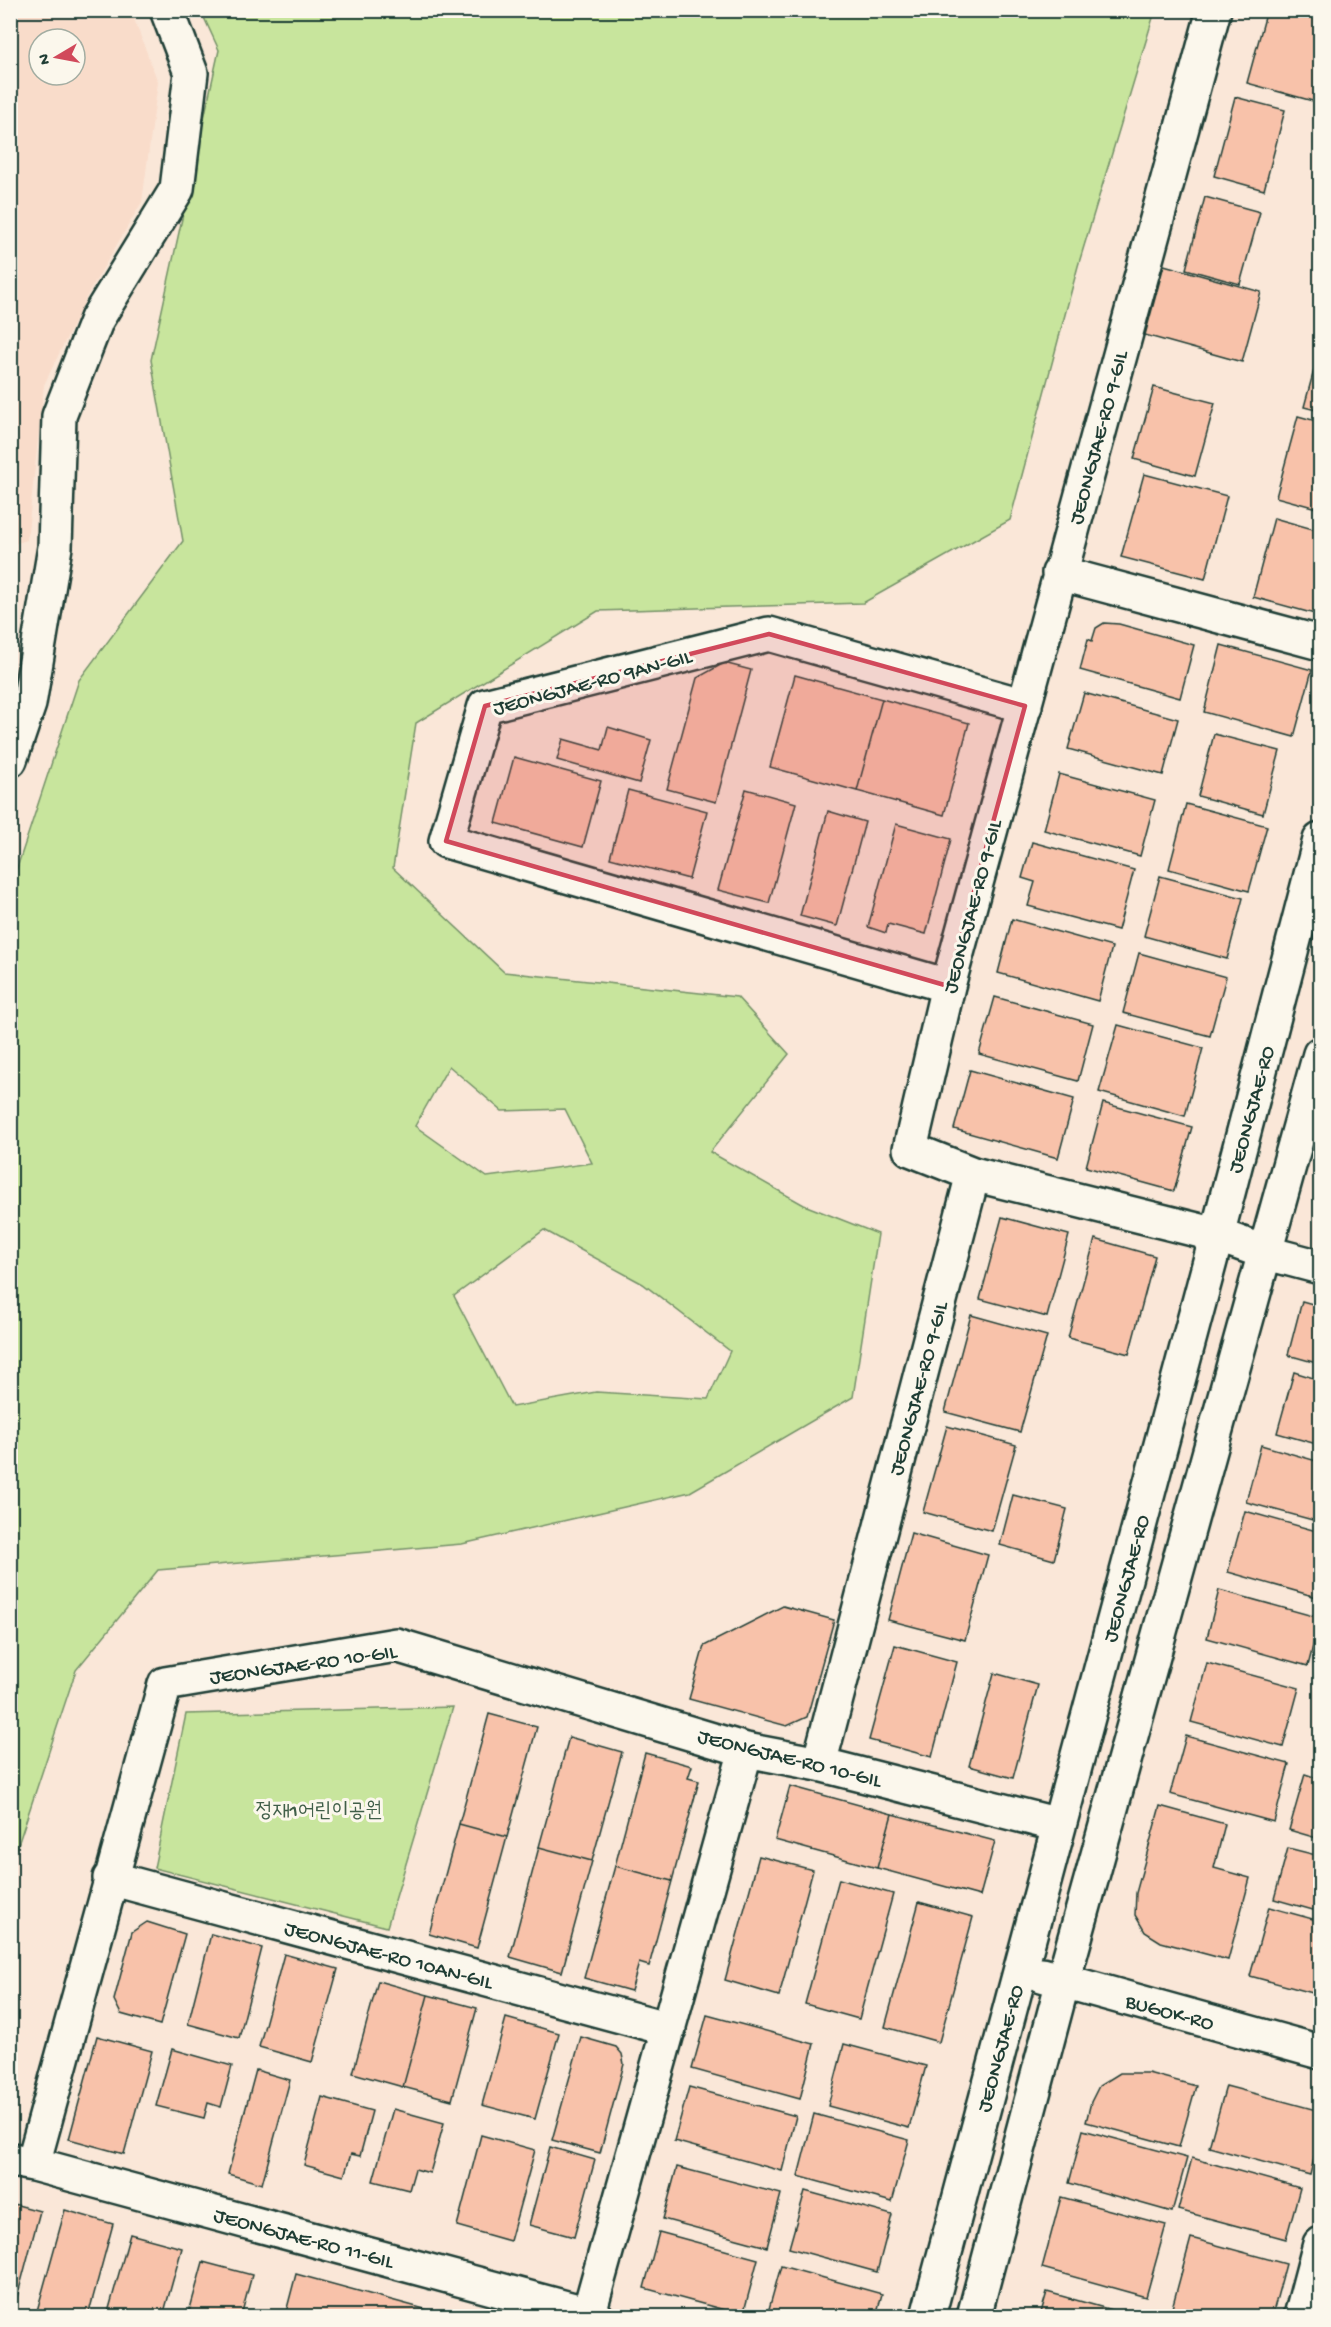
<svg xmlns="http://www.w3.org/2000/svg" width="1331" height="2327" font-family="'Gochi Hand','Poor Story',sans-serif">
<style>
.built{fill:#f9dcca;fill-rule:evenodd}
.green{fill:#c8e59d;stroke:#749168;stroke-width:1.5;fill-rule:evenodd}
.building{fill:#f8c2aa;stroke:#1f3d34;stroke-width:1.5}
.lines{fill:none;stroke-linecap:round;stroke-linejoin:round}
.minor-casing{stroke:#1f3d34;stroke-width:38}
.minor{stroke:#fbf7ec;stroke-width:33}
.marked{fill:#d1495b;fill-opacity:0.2;stroke:#d1495b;stroke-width:4.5;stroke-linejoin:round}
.labels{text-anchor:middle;stroke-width:6;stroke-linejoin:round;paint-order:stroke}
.street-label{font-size:21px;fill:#1f3d34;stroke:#fbf7ec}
.park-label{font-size:21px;fill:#415f49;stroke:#fbf7ec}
</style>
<rect width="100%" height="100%" fill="#fae7d8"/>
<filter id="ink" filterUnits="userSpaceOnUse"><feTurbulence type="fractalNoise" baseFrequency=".0167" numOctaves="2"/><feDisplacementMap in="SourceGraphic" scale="12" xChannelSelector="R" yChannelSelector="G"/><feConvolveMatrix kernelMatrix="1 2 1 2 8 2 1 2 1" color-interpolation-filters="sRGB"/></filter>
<g filter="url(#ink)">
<path class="built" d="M 11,10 L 131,11 L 158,82 L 142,202 L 88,294 L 44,385 L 27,540 L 11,545 ZM 39,39 L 75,39 L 75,75 L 39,75 Z"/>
<path class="green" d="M 201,11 L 1155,11 L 1078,266 L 1010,520 L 863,603 L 598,611 L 416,723 L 393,868 L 504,972 L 737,997 L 789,1054 L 710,1152 L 804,1205 L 878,1234 L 853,1397 L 690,1492 L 462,1544 L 158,1570 L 76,1670 L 11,1866 L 11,886 L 79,680 L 183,541 L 151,360 L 219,50 ZM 449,1066 L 502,1111 L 565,1109 L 592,1163 L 487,1177 L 415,1126 ZM 544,1230 L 643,1284 L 730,1351 L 708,1399 L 596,1392 L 512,1407 L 454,1296 Z
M 453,1707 L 387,1927 L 154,1868 L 186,1714 Z"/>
<path class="building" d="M 1267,10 L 1320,10 L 1320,103 L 1247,83 Z
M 1235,97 L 1285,110 L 1264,190 L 1214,176 Z
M 1205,197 L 1260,212 L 1240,284 L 1186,269 Z
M 1164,265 L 1261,292 L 1242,362 L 1145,335 Z
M 1320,348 L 1320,411 L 1304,407 Z
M 1154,387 L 1215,403 L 1195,476 L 1134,459 Z
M 1298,416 L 1320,422 L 1320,509 L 1276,497 Z
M 1144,474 L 1227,496 L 1205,579 L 1121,557 Z
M 1274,518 L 1320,531 L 1320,593 L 1315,614 L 1253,597 Z
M 1104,623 L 1119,624 L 1194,645 L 1180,698 L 1080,670 L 1088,639 L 1092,641 L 1096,628 Z
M 1221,645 L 1312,670 L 1294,737 L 1204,712 Z
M 724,663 L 751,670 L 716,802 L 667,789 L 697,678 Z
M 795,675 L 882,699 L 857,791 L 770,767 Z
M 1084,693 L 1178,719 L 1163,775 L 1068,749 Z
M 882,699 L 969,723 L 944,815 L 857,791 Z
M 608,727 L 651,740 L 639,783 L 557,760 L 563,739 L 602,750 Z
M 1214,734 L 1280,751 L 1263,814 L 1198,796 Z
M 514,757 L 601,781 L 583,847 L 496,823 Z
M 1059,774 L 1155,800 L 1140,856 L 1044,830 Z
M 746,789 L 796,803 L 769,903 L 718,890 Z
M 628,790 L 707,811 L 689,879 L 610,858 Z
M 1186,804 L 1267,826 L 1249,891 L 1169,869 Z
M 828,811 L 865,822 L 837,926 L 800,916 Z
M 896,824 L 951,839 L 926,934 L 888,924 L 886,933 L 868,927 Z
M 1032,842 L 1134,870 L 1118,930 L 1028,906 L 1035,882 L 1022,878 Z
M 1160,876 L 1243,898 L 1227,959 L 1144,936 Z
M 1012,919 L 1112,947 L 1098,1001 L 998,973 Z
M 1139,953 L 1226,977 L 1210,1036 L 1123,1013 Z
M 995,997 L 1093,1024 L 1078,1081 L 979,1054 Z
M 1118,1025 L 1203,1048 L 1185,1116 L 1099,1092 Z
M 970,1070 L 1074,1099 L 1058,1158 L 954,1129 Z
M 1103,1103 L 1192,1127 L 1174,1191 L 1086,1167 Z
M 1002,1217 L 1069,1235 L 1047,1317 L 980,1299 Z
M 1095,1239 L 1155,1256 L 1129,1354 L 1068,1338 Z
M 1302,1301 L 1320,1306 L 1320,1364 L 1288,1355 Z
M 971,1315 L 1047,1336 L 1020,1432 L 945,1412 Z
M 1294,1372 L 1320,1380 L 1320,1445 L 1277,1433 Z
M 947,1426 L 1016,1445 L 992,1531 L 923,1512 Z
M 1261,1445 L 1320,1462 L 1320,1522 L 1246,1502 Z
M 1013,1495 L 1067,1509 L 1054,1560 L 1000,1545 Z
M 1245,1511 L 1320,1532 L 1320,1598 L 1228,1572 Z
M 911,1533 L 988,1555 L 965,1640 L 888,1620 Z
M 1219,1590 L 1320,1618 L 1308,1666 L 1207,1638 Z
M 783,1606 L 834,1620 L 807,1717 L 787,1726 L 689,1699 L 704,1646 Z
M 895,1645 L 957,1662 L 932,1757 L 869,1740 Z
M 1207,1663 L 1299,1688 L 1283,1747 L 1191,1722 Z
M 994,1673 L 1038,1685 L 1013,1778 L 969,1766 Z
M 489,1714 L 537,1727 L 507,1837 L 459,1824 Z
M 1186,1736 L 1289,1764 L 1274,1822 L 1170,1794 Z
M 569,1737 L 622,1752 L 592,1861 L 539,1847 Z
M 645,1753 L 692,1766 L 688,1778 L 699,1781 L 672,1881 L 615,1866 Z
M 1305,1774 L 1320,1779 L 1320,1839 L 1289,1830 Z
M 790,1786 L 892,1814 L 877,1868 L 775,1840 Z
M 1160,1806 L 1225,1824 L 1214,1868 L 1250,1878 L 1228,1960 L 1161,1942 L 1145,1932 L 1135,1915 L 1136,1893 Z
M 892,1814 L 995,1841 L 980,1896 L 877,1868 Z
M 459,1824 L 507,1837 L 477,1948 L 429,1934 Z
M 539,1847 L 592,1861 L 562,1972 L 510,1957 Z
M 1288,1848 L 1320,1856 L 1320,1912 L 1274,1899 Z
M 759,1856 L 813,1870 L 779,1996 L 725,1980 Z
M 615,1866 L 672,1881 L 649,1966 L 639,1963 L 631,1991 L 584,1978 Z
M 839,1879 L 893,1894 L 859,2019 L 805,2004 Z
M 919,1902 L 973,1917 L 939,2042 L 885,2027 Z
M 1269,1907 L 1320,1921 L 1320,1995 L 1250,1976 Z
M 147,1922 L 185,1934 L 160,2025 L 121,2014 L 114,2000 L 132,1932 Z
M 211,1934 L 262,1948 L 239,2038 L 188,2024 Z
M 284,1954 L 338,1969 L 312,2062 L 259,2047 Z
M 378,1981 L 428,1995 L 403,2087 L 353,2073 Z
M 428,1995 L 477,2008 L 452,2100 L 403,2087 Z
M 707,2015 L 814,2044 L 800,2099 L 692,2069 Z
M 506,2018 L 559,2033 L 535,2119 L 482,2105 Z
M 97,2036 L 152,2051 L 124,2154 L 69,2139 Z
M 581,2037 L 616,2047 L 622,2054 L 624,2064 L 600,2153 L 552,2140 Z
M 844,2044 L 926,2066 L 909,2128 L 828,2106 Z
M 172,2049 L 232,2066 L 221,2107 L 208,2103 L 204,2118 L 156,2106 Z
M 256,2070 L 290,2080 L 262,2184 L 228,2174 Z
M 1120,2073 L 1148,2073 L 1196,2086 L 1179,2147 L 1086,2122 L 1091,2102 L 1099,2086 Z
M 1226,2086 L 1320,2111 L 1320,2134 L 1310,2175 L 1209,2147 Z
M 689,2087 L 796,2116 L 782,2171 L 674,2141 Z
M 322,2097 L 372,2111 L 360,2156 L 351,2154 L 344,2176 L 304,2165 Z
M 393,2109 L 444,2123 L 430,2173 L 415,2169 L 409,2190 L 373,2181 Z
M 814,2114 L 909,2140 L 892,2202 L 798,2176 Z
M 1083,2130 L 1187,2158 L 1172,2212 L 1069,2183 Z
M 481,2135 L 535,2150 L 510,2241 L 457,2226 Z
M 550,2147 L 595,2160 L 574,2237 L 529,2225 Z
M 1192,2158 L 1300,2188 L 1286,2239 L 1178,2210 Z
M 677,2167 L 781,2194 L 767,2247 L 663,2219 Z
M 805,2191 L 892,2215 L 877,2272 L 789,2248 Z
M 1061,2197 L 1166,2225 L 1146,2297 L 1042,2268 Z
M 10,2203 L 40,2211 L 15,2305 L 10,2304 Z
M 65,2210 L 113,2224 L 88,2316 L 58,2316 L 37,2311 Z
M 659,2232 L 758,2259 L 743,2315 L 644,2288 Z
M 130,2234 L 182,2248 L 163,2316 L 107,2316 Z
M 1191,2238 L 1286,2264 L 1272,2316 L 1201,2316 L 1172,2308 Z
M 203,2262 L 252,2275 L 241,2316 L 188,2316 Z
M 781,2266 L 882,2294 L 876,2316 L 767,2316 Z
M 296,2274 L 450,2316 L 285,2316 Z
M 1047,2292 L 1133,2316 L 1040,2316 Z"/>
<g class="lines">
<g class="minor-casing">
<path id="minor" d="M 1059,573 L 1320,643
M 10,760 L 29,704 L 55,547 L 59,416 L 97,319 L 177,189 L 191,73 L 167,10
M 948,986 L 446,841 L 485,706 L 769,634 L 1025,706
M 973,1174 L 1217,1235 L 1267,1253 L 1320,1267
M 819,1764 L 973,1174 L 910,1149 L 948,986 L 1214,10
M 110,1878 L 669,2029
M 1042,1975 L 1320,2052
M 12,2160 L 33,2164 L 596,2316
M 33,2164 L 165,1684 L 396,1645 L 746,1750 L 819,1764 L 1059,1825
M 588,2316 L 746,1750
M 928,2316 L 1217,1235 L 1320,840
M 974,2316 L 1063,1981 L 1320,1054
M 1301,2316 L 1320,2244"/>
</g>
<use href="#minor" class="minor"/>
</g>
</g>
<path class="marked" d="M 769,634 L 1025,706 L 948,986 L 446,841 L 485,706 Z"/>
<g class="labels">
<g class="street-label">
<text transform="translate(1097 437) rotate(-75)" y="7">JEONGJAE-RO 9-GIL</text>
<text transform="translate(592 681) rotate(-15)" y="7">JEONGJAE-RO 9AN-GIL</text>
<text transform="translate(971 906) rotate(-75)" y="7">JEONGJAE-RO 9-GIL</text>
<text transform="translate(1250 1109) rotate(-75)" y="7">JEONGJAE-RO</text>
<text transform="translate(917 1388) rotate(-75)" y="7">JEONGJAE-RO 9-GIL</text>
<text transform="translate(1125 1578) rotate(-75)" y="7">JEONGJAE-RO</text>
<text transform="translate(303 1663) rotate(-8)" y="7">JEONGJAE-RO 10-GIL</text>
<text transform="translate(790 1757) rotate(14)" y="7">JEONGJAE-RO 10-GIL</text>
<text transform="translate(389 1954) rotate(15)" y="7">JEONGJAE-RO 10AN-GIL</text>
<text transform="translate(1170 2011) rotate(15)" y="7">BUGOK-RO</text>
<text transform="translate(999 2048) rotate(-75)" y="7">JEONGJAE-RO</text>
<text transform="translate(304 2237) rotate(15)" y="7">JEONGJAE-RO 11-GIL</text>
</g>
<g class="park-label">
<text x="319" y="1816">정재1어린이공원</text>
</g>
</g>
<rect width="1331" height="2327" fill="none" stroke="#fbf7ec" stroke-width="36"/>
<rect x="18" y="18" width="1295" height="2291" fill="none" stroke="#1f3d34" stroke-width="2" filter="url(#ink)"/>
<g transform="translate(57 57) rotate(260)"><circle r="28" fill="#fbf7ec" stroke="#a3ada2" stroke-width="1.5"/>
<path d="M0-4.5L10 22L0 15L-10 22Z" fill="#d1495b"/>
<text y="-9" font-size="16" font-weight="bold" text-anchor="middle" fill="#1f3d34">N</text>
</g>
</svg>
